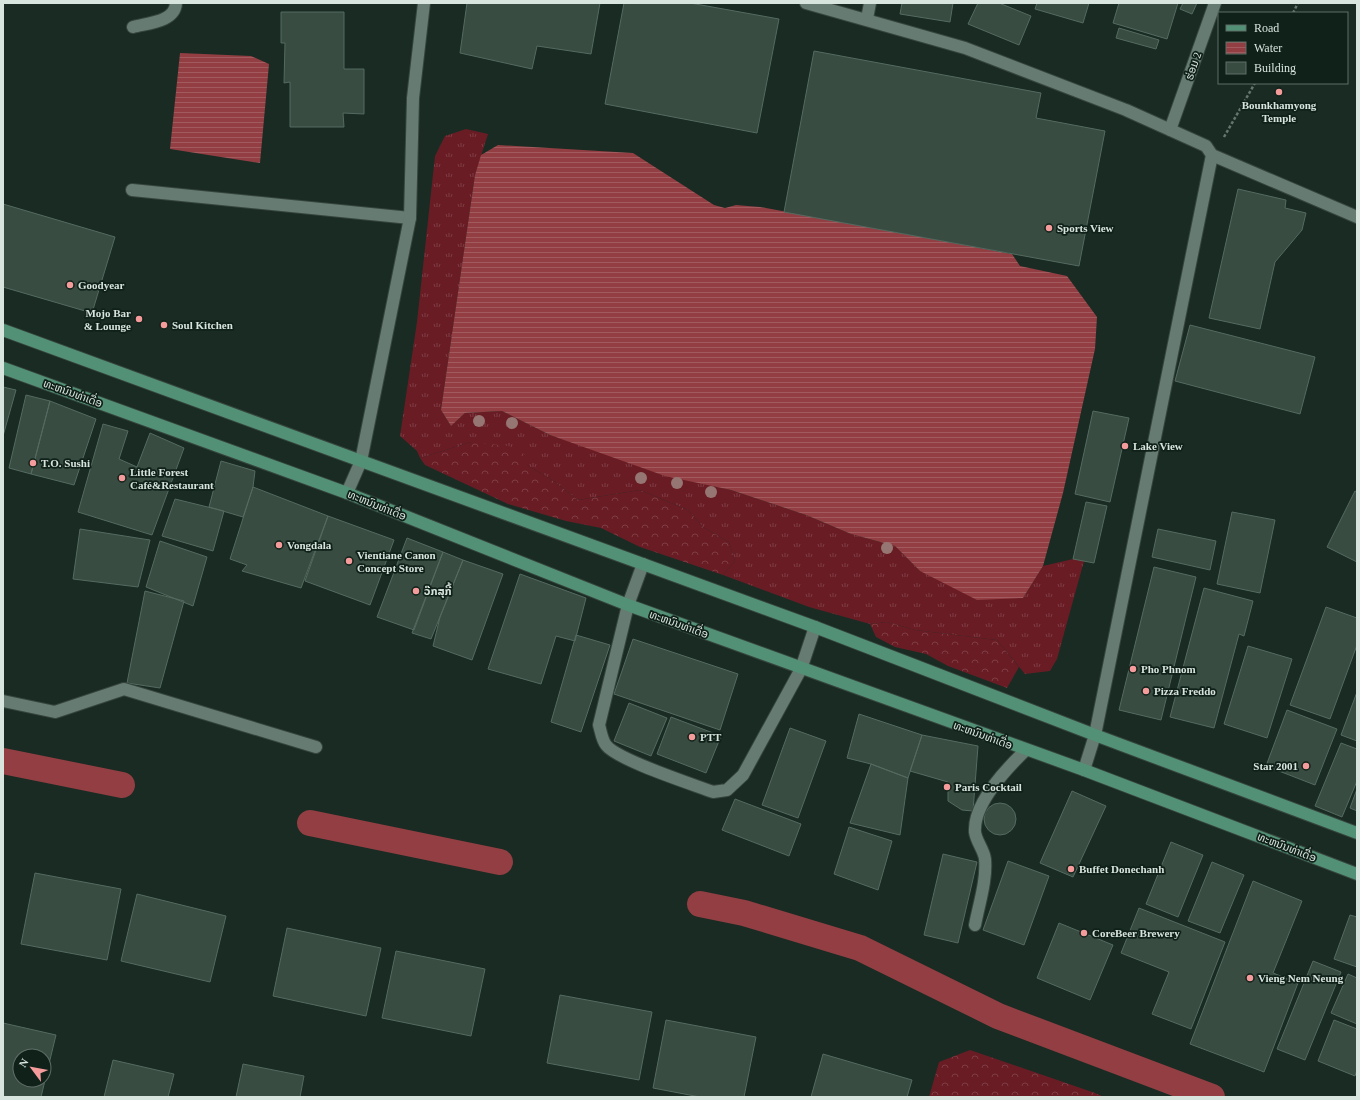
<svg xmlns="http://www.w3.org/2000/svg" width="1360" height="1100" font-family="'Times New Roman','Noto Sans Lao',serif">
<style>
.grass{fill:url(#grass-tufts)}
.forest{fill:url(#forest-crowns)}
.water{fill:url(#water-rules)}
.lines{fill:none;stroke-linecap:round;stroke-linejoin:round}
.canal{stroke:#923e42;stroke-width:26}
.building{fill:#384c42;stroke:#556a60;fill-rule:evenodd}
.lane-casing{stroke:#36453e;stroke-width:14}
.street-casing{stroke:#36453e;stroke-width:14}
.primary-casing{stroke:#36453e;stroke-width:14}
.path{stroke:#66756e;stroke-width:2.5;stroke-dasharray:3 2;stroke-linecap:butt}
.lane{stroke:#667b71;stroke-width:12}
.street{stroke:#667b71;stroke-width:12}
.primary{stroke:#539177;stroke-width:12}
.tree{fill:#967672}
.poi-dot{fill:#f59b9c;stroke:#0f2119;stroke-width:1.5}
.labels{text-anchor:middle;stroke-width:3.5;stroke-linejoin:round;paint-order:stroke}
.street-label{font-size:11px;fill:#d8e4de;stroke:#0f2119}
.poi-label{font-size:11px;font-weight:bold;fill:#d8e4de;stroke:#0f2119;text-anchor:start}
</style>
<defs>
<pattern id="grass-tufts" width="24" height="20" patternUnits="userSpaceOnUse"><rect width="24" height="20" fill="#691c24"/><path d="M3 7l-1-3M5 7V3M7 7l1-3M15 17l-1-3M17 17v-4M19 17l1-3" fill="none" stroke="#7e3d43"/></pattern>
<pattern id="forest-crowns" width="20" height="18" patternUnits="userSpaceOnUse"><rect width="20" height="18" fill="#691c24"/><path d="M2 6a3 3 0 1 1 6 0M12 15a3 3 0 1 1 6 0" fill="none" stroke="#7e3d43"/></pattern>
<pattern id="water-rules" width="6" height="5" patternUnits="userSpaceOnUse"><rect width="6" height="5" fill="#923e42"/><path d="M0 2.5h6" fill="none" stroke="#a15a5d"/></pattern>
</defs>
<rect width="100%" height="100%" fill="#192b23"/>
<path class="grass" d="M 466,129 L 488,134 L 475,175 L 441,410 L 451,426 L 465,413 L 502,411 L 550,435 L 705,484 L 731,490 L 806,515 L 851,534 L 895,546 L 920,571 L 1023,598 L 1043,566 L 1073,559 L 1084,561 L 1057,659 L 1050,671 L 1025,674 L 997,640 L 915,630 L 887,622 L 870,624 L 809,607 L 723,575 L 735,561 L 729,542 L 703,527 L 688,510 L 640,490 L 578,500 L 552,480 L 527,465 L 471,442 L 420,458 L 417,451 L 400,436 L 417,322 L 435,156 L 445,136 Z"/>
<path class="forest" d="M 471,442 L 509,446 L 524,454 L 527,465 L 552,480 L 578,500 L 640,490 L 688,510 L 703,527 L 729,542 L 735,561 L 723,575 L 640,547 L 601,528 L 566,521 L 508,504 L 425,465 L 420,458 Z
M 887,622 L 915,630 L 997,640 L 1019,667 L 1007,688 L 948,666 L 926,654 L 895,647 L 876,637 L 870,624 Z
M 970,1050 L 1095,1093 L 1104,1097 L 929,1097 L 939,1062 Z"/>
<path class="water" d="M 180,53 L 251,56 L 269,64 L 260,163 L 170,149 Z
M 498,145 L 633,153 L 714,205 L 725,208 L 736,205 L 760,207 L 1012,254 L 1020,266 L 1067,276 L 1097,317 L 1095,349 L 1063,493 L 1043,566 L 1023,598 L 977,600 L 920,571 L 895,546 L 851,534 L 806,515 L 731,490 L 665,476 L 550,435 L 502,411 L 465,413 L 451,426 L 441,410 L 475,175 L 481,155 Z"/>
<g class="lines">
<path class="canal" d="M 3,761 L 122,785
M 310,823 L 500,862
M 700,904 L 744,913 L 860,948 L 998,1016 L 1212,1097"/>
</g>
<path class="building" d="M 467,3 L 600,3 L 591,54 L 537,46 L 532,69 L 460,53 Z
M 624,3 L 690,3 L 779,19 L 757,133 L 605,104 Z
M 902,3 L 953,3 L 950,22 L 900,14 Z
M 978,3 L 999,3 L 1031,16 L 1019,45 L 968,24 Z
M 1037,3 L 1089,3 L 1083,23 L 1035,9 Z
M 1119,3 L 1178,3 L 1167,39 L 1113,23 Z
M 1183,3 L 1197,3 L 1192,14 L 1180,9 Z
M 281,12 L 344,12 L 344,69 L 364,69 L 364,114 L 343,113 L 344,127 L 290,127 L 290,82 L 284,83 L 285,43 L 281,43 Z
M 1119,28 L 1159,40 L 1156,49 L 1116,38 Z
M 814,51 L 1041,93 L 1036,118 L 1105,131 L 1079,266 L 784,212 Z
M 1238,189 L 1286,200 L 1285,208 L 1306,213 L 1302,230 L 1275,262 L 1260,329 L 1209,318 Z
M 3,204 L 115,237 L 92,313 L 3,287 Z
M 1190,325 L 1315,357 L 1300,414 L 1175,381 Z
M 3,387 L 16,390 L 3,436 Z
M 26,395 L 50,401 L 31,474 L 9,468 Z
M 50,401 L 96,419 L 74,485 L 31,474 Z
M 1093,411 L 1129,418 L 1110,502 L 1075,494 Z
M 103,424 L 128,431 L 119,459 L 137,467 L 150,433 L 184,448 L 152,535 L 78,512 Z
M 221,461 L 255,471 L 253,487 L 243,517 L 209,507 Z
M 253,487 L 328,516 L 301,588 L 242,571 L 247,565 L 230,559 Z
M 1355,491 L 1357,492 L 1357,562 L 1327,547 Z
M 175,499 L 224,511 L 213,551 L 162,536 Z
M 1086,502 L 1107,506 L 1094,563 L 1073,559 Z
M 1232,512 L 1275,520 L 1260,593 L 1217,584 Z
M 328,516 L 394,540 L 370,605 L 305,581 Z
M 80,529 L 150,540 L 138,587 L 73,579 Z
M 1158,529 L 1216,541 L 1210,570 L 1152,557 Z
M 407,538 L 443,552 L 414,630 L 377,617 Z
M 160,541 L 207,557 L 193,606 L 146,587 Z
M 443,552 L 463,560 L 431,639 L 412,633 Z
M 463,560 L 503,574 L 472,660 L 433,646 L 440,617 Z
M 1154,567 L 1196,577 L 1161,720 L 1119,710 Z
M 520,574 L 586,598 L 575,641 L 556,636 L 541,684 L 488,669 Z
M 1204,588 L 1253,601 L 1244,636 L 1239,634 L 1214,728 L 1170,717 Z
M 145,591 L 184,601 L 160,688 L 127,683 Z
M 1326,607 L 1357,618 L 1357,645 L 1330,719 L 1290,705 Z
M 576,635 L 610,645 L 581,732 L 551,722 Z
M 633,639 L 738,674 L 720,730 L 614,694 Z
M 1248,646 L 1292,659 L 1267,738 L 1224,724 Z
M 1357,692 L 1357,741 L 1341,735 Z
M 629,703 L 667,718 L 651,756 L 614,741 Z
M 1287,710 L 1337,729 L 1315,785 L 1266,766 Z
M 859,714 L 922,735 L 908,778 L 871,764 L 847,758 Z
M 671,717 L 721,736 L 706,773 L 657,754 Z
M 790,728 L 826,741 L 798,818 L 762,805 Z
M 922,735 L 978,746 L 973,811 L 962,810 L 948,801 L 948,782 L 910,771 Z
M 1341,743 L 1357,749 L 1357,781 L 1342,817 L 1315,806 Z
M 871,764 L 908,778 L 900,835 L 850,823 Z
M 1357,789 L 1357,811 L 1350,808 Z
M 1072,791 L 1106,806 L 1073,877 L 1040,863 Z
M 735,799 L 801,824 L 789,856 L 722,830 Z
M984 819a16 16 0 1 1 32 0a16 16 0 1 1-32 0Z
M 849,827 L 892,841 L 878,890 L 834,874 Z
M 1171,842 L 1203,855 L 1178,917 L 1146,904 Z
M 943,854 L 977,862 L 958,943 L 924,935 Z
M 1008,861 L 1049,876 L 1024,945 L 983,930 Z
M 1212,862 L 1244,875 L 1220,933 L 1188,921 Z
M 35,873 L 121,889 L 107,960 L 21,944 Z
M 1253,881 L 1302,901 L 1273,973 L 1298,983 L 1264,1072 L 1190,1044 Z
M 137,894 L 226,916 L 210,982 L 121,961 Z
M 1139,908 L 1225,942 L 1191,1029 L 1152,1014 L 1169,972 L 1121,953 Z
M 1350,915 L 1357,917 L 1357,967 L 1334,959 Z
M 1059,923 L 1113,945 L 1090,1000 L 1037,978 Z
M 287,928 L 381,948 L 366,1016 L 273,996 Z
M 396,951 L 485,969 L 471,1036 L 382,1018 Z
M 1313,961 L 1341,972 L 1305,1060 L 1277,1049 Z
M 1348,974 L 1357,978 L 1357,1024 L 1331,1013 Z
M 560,995 L 652,1012 L 639,1080 L 547,1063 Z
M 666,1020 L 756,1037 L 744,1097 L 700,1097 L 653,1088 Z
M 1334,1020 L 1357,1029 L 1357,1070 L 1355,1076 L 1318,1061 Z
M 3,1023 L 56,1035 L 41,1097 L 3,1097 ZM 20,1056 L 44,1056 L 44,1080 L 20,1080 Z
M 823,1054 L 912,1080 L 907,1097 L 811,1097 Z
M 113,1060 L 174,1074 L 168,1097 L 104,1097 Z
M 243,1064 L 304,1076 L 300,1097 L 236,1097 Z"/>
<g class="lines">
<g class="lane-casing">
<path id="lane" d="M 132,190 L 410,218
M 643,564 L 628,605 L 599,725 C 601,732 602,740 606,745 C 617,760 692,784 713,792 L 727,790 L 743,775 L 801,669 L 815,627
M 1084,770 L 1095,735"/>
</g>
<g class="street-casing">
<path id="street" d="M 806,3 L 965,48 L 1126,110 L 1206,146 L 1212,155 L 1357,217
M 867,19 L 870,3
M 133,27 C 148,23 175,22 176,3
M 1170,130 L 1215,3
M 347,493 L 361,461 L 410,218 L 413,98 L 424,3
M 3,701 L 55,712 L 124,689 L 316,747
M 1095,735 L 1212,155
M 975,925 C 979,904 987,880 985,859 C 984,850 976,841 975,832 C 973,804 1007,768 1026,750"/>
</g>
<g class="primary-casing">
<path id="primary" d="M 3,330 L 815,627 L 1095,735 L 1357,833
M 3,368 L 347,493 L 628,605 L 1084,770 L 1357,874"/>
</g>
<path class="path" d="M 1293,13 L 1298,3
M 1224,137 L 1255,83"/>
<use href="#lane" class="lane"/>
<use href="#street" class="street"/>
<use href="#primary" class="primary"/>
</g>
<g class="tree">
<circle cx="479" cy="421" r="6"/>
<circle cx="512" cy="423" r="6"/>
<circle cx="641" cy="478" r="6"/>
<circle cx="677" cy="483" r="6"/>
<circle cx="711" cy="492" r="6"/>
<circle cx="887" cy="548" r="6"/>
</g>
<g class="poi-dot">
<circle cx="1279" cy="92" r="4"/>
<circle cx="1049" cy="228" r="4"/>
<circle cx="70" cy="285" r="4"/>
<circle cx="139" cy="319" r="4"/>
<circle cx="164" cy="325" r="4"/>
<circle cx="1125" cy="446" r="4"/>
<circle cx="33" cy="463" r="4"/>
<circle cx="122" cy="478" r="4"/>
<circle cx="279" cy="545" r="4"/>
<circle cx="349" cy="561" r="4"/>
<circle cx="416" cy="591" r="4"/>
<circle cx="1133" cy="669" r="4"/>
<circle cx="1146" cy="691" r="4"/>
<circle cx="692" cy="737" r="4"/>
<circle cx="1306" cy="766" r="4"/>
<circle cx="947" cy="787" r="4"/>
<circle cx="1071" cy="869" r="4"/>
<circle cx="1084" cy="933" r="4"/>
<circle cx="1250" cy="978" r="4"/>
</g>
<g class="labels">
<g class="street-label">
<text transform="translate(1193 66) rotate(-71)" y="4">ຮ່ອມ 2</text>
<text transform="translate(73 393) rotate(20)" y="4">ທະຫນົນທ່າເດື່ອ</text>
<text transform="translate(377 505) rotate(22)" y="4">ທະຫນົນທ່າເດື່ອ</text>
<text transform="translate(679 624) rotate(20)" y="4">ທະຫນົນທ່າເດື່ອ</text>
<text transform="translate(983 735) rotate(20)" y="4">ທະຫນົນທ່າເດື່ອ</text>
<text transform="translate(1287 847) rotate(21)" y="4">ທະຫນົນທ່າເດື່ອ</text>
</g>
<g class="poi-label">
<text x="1279" y="109" text-anchor="middle">Bounkhamyong<tspan x="1279" dy="13">Temple</tspan></text>
<text x="1057" y="232">Sports View</text>
<text x="78" y="289">Goodyear</text>
<text x="131" y="317" text-anchor="end">Mojo Bar<tspan x="131" dy="13">&amp; Lounge</tspan></text>
<text x="172" y="329">Soul Kitchen</text>
<text x="1133" y="450">Lake View</text>
<text x="41" y="467">T.O. Sushi</text>
<text x="130" y="476">Little Forest<tspan x="130" dy="13">Café&amp;Restaurant</tspan></text>
<text x="287" y="549">Vongdala</text>
<text x="357" y="559">Vientiane Canon<tspan x="357" dy="13">Concept Store</tspan></text>
<text x="424" y="595">ວ໊ກສຸກີ້</text>
<text x="1141" y="673">Pho Phnom</text>
<text x="1154" y="695">Pizza Freddo</text>
<text x="700" y="741">PTT</text>
<text x="1298" y="770" text-anchor="end">Star 2001</text>
<text x="955" y="791">Paris Cocktail</text>
<text x="1079" y="873">Buffet Donechanh</text>
<text x="1092" y="937">CoreBeer Brewery</text>
<text x="1258" y="982">Vieng Nem Neung</text>
</g>
</g>
<rect width="1360" height="1100" fill="none" stroke="#d8e4de" stroke-width="8"/>
<rect x="1218" y="12" width="130" height="72" fill="#0f2119" stroke="#5f6f68"/>
<rect x="1226" y="25" width="20" height="6" fill="#539177" stroke="#5f6f68"/>
<text x="1254" y="32" font-size="12" fill="#d8e4de">Road</text>
<rect x="1226" y="42" width="20" height="12" fill="url(#water-rules)" stroke="#5f6f68"/>
<text x="1254" y="52" font-size="12" fill="#d8e4de">Water</text>
<rect x="1226" y="62" width="20" height="12" fill="#384c42" stroke="#5f6f68"/>
<text x="1254" y="72" font-size="12" fill="#d8e4de">Building</text>
<g transform="translate(32 1068) rotate(302)"><circle r="19" fill="#0f2119" stroke="#5f6f68"/>
<path d="M0-3L7 15L0 10L-7 15Z" fill="#f59b9c"/>
<text y="-6" font-size="11" font-weight="bold" text-anchor="middle" fill="#d8e4de">N</text>
</g>
</svg>
